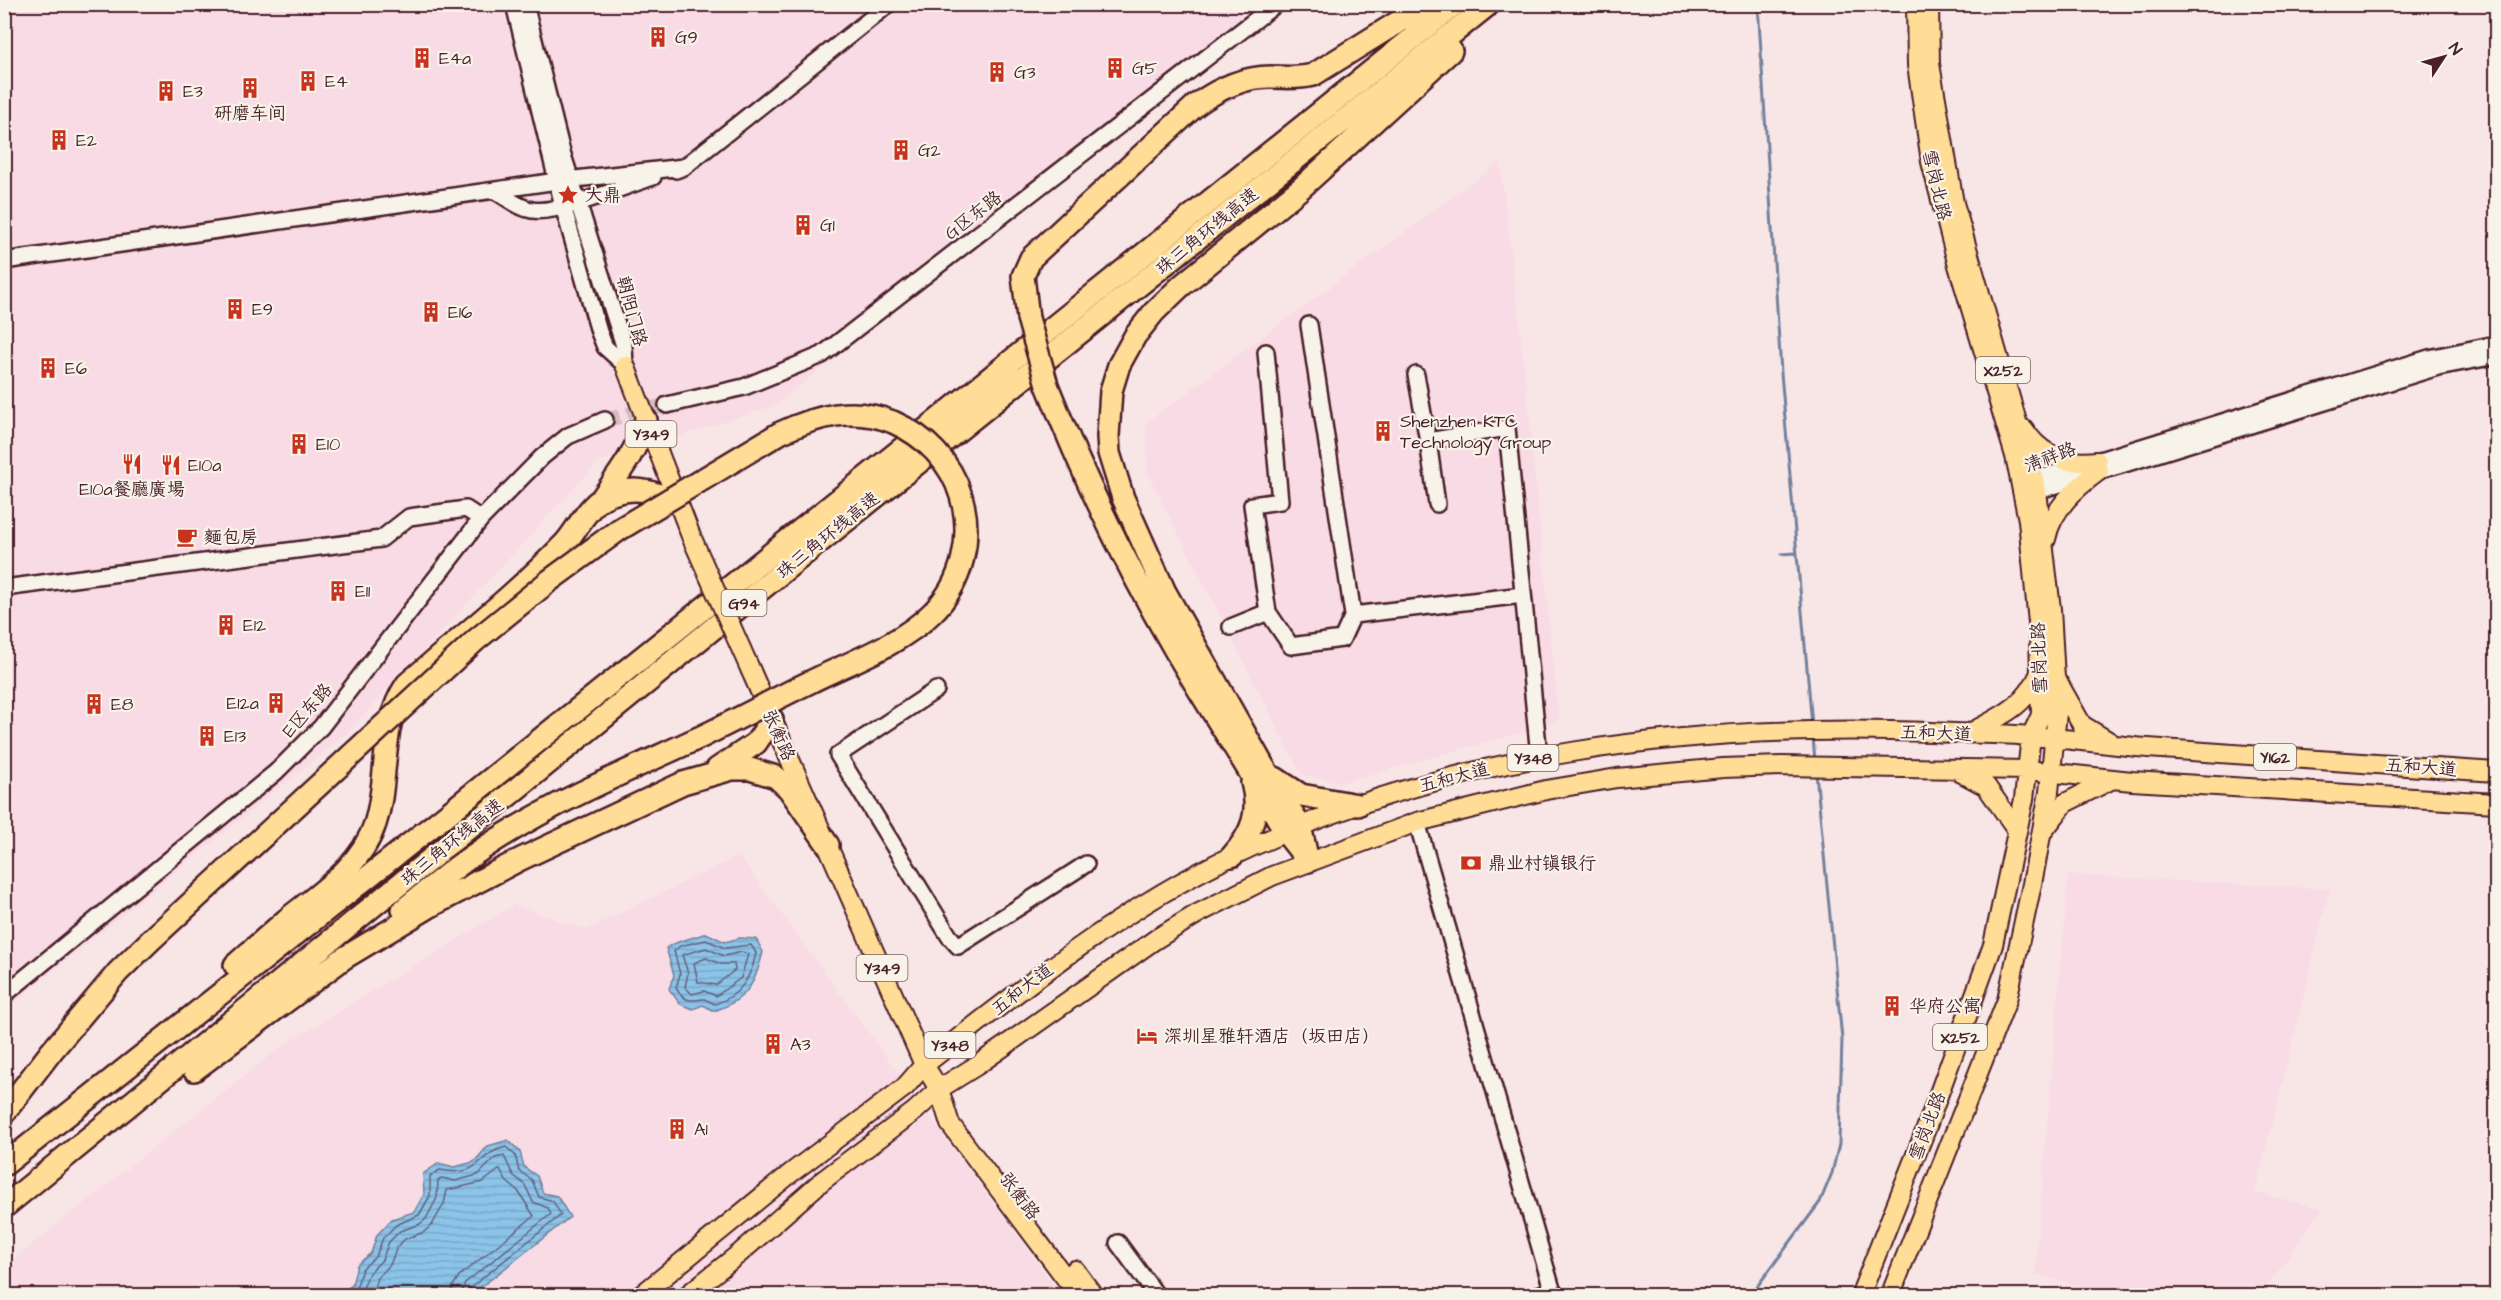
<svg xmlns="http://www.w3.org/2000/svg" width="2501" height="1300" font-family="'Architects Daughter','LXGW WenKai TC',sans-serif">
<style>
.built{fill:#f9dbe5}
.water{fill:url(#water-rules);stroke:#71819d;stroke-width:1.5}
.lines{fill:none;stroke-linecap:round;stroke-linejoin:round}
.shore{stroke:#646177;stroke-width:1.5}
.stream{stroke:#71819d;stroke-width:3}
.minor-tunnel{stroke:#d5bdc1;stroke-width:15;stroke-dasharray:15 8;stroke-linecap:butt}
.minor-casing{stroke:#4a1f2b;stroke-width:20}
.major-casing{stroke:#4a1f2b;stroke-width:22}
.highway-casing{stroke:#4a1f2b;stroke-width:26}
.minor{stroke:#f7f3e8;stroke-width:15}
.major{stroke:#ffdd96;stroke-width:18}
.highway{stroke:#ffdd96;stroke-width:21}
.major-bridge-casing{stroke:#4a1f2b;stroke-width:22;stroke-linecap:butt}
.highway-bridge-casing{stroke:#4a1f2b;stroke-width:26;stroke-linecap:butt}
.major-bridge{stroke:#ffdd96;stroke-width:18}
.highway-bridge{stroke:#ffdd96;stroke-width:21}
.labels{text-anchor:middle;stroke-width:4.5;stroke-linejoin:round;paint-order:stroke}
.shield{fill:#f7f3e8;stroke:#7e5f64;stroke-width:1.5}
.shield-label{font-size:16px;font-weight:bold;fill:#4a1f2b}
.poi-label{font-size:18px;fill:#4a1f2b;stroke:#f7f3e8;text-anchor:start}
.street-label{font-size:18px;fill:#4a1f2b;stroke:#f7f3e8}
</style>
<defs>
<pattern id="water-rules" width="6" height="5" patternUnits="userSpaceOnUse" patternTransform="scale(1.5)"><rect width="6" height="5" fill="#8bc3e9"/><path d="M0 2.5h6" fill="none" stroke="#79a7c8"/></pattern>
</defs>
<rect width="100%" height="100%" fill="#f8e5e6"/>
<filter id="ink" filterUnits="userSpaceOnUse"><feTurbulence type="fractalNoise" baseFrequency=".0167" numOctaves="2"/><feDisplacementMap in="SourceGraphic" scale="12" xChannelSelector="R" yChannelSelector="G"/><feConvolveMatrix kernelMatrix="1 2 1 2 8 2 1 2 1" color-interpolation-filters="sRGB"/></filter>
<g filter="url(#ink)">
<path class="built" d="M 5,5 L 1289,5 L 773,406 L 598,462 L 347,733 L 5,1010 Z
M 1500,162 L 1523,354 L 1559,722 L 1340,783 L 1301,774 L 1148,474 L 1146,423 Z
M 739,856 L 1061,1295 L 5,1296 L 5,1266 L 279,1048 L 514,905 L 586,930 Z
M 2068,875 L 2330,889 L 2255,1192 L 2322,1209 L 2261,1295 L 2112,1295 L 2035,1274 Z"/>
<path class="water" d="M 706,933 L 725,942 L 740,938 L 756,939 L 763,952 C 755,984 747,1000 714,1011 L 703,1005 L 693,1009 L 680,1004 L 669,989 L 674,975 L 666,948 C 679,939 692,939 706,933 Z
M 508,1140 L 520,1152 L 524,1167 L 537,1176 L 543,1193 L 557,1196 L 570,1217 L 471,1295 L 338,1295 L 352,1285 L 357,1265 L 371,1253 L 377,1235 L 392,1219 L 414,1212 L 424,1194 L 423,1174 L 439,1163 L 454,1167 L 474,1162 L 488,1146 Z"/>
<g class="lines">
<path class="shore" d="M 706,940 L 725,948 L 751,945 L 756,953 C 751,978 740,996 715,1004 L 704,999 C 690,1001 685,1002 676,988 L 680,974 L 674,951 L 680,946 Z
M 706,948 L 724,956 L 742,952 L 748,954 L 741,978 L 716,996 L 704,991 L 692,994 L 685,987 L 688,973 L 682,955 Z
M 706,958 L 721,964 L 734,964 L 735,970 L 716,985 L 698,982 L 694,963 Z
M 348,1296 L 356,1289 L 362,1269 L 376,1256 L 383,1238 L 396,1225 L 419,1215 L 430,1196 L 430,1176 L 440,1170 C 483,1178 475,1154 506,1147 L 515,1155 L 519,1171 L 532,1180 L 539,1197 L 553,1201 L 561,1215 L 470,1288 L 468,1296
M 360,1296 L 369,1273 L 382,1260 L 389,1242 L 400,1231 L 420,1224 L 426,1219 L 437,1198 L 438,1180 L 442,1178 L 455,1181 L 478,1175 L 495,1158 L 504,1156 L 513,1175 L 525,1185 L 533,1202 L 548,1208 L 551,1214 L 465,1283 L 460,1296
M 372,1296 L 377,1278 L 390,1265 L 397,1247 L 405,1239 L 424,1232 L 432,1225 L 444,1204 L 447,1190 L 483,1182 L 500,1169 L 506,1181 L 518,1191 L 534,1216 L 459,1276 L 453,1286 L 451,1296"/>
<path class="stream" d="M 1758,4 L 1781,373 L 1812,725
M 1781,554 L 1796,553
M 1813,738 L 1815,761
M 1750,1296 L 1820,1202 L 1832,1173 L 1839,1144 L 1842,1039 L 1816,773"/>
<path class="minor-tunnel" d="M 605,420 L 667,405"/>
<g class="minor-casing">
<path id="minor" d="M 514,4 L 563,206 L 599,332 L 605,347 L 625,365
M 525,4 L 562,152 L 624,346 L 625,365
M 676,170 L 684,167 L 889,4
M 495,191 C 506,197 519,208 532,210 C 557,215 627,185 653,177
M 4,261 L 557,181 L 684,167
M 1309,325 L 1353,615 L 1523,595
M 1266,352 L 1280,501 L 1252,505 L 1268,612
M 1416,375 L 1428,441
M 667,405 L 744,387 L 822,355 L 1276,4
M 2024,487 L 2035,480 L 2429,358 L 2496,344
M 2028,489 L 2037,491 L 2438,367 L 2496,356
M 1437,504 L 1428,441 L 1507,428 L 1539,756
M 4,588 L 381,539 L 409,517 L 466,509 L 481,519
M 1231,627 L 1268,612 L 1291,646 L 1342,639 L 1353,615
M 936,690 L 838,755 L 949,936 L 958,946 L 1086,864
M 1417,822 L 1554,1296
M 4,995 L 276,772 L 321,727 L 481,519 L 542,457 L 568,436 L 605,420
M 1118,1243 L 1157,1296
M 1535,1296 L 1553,1290"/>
</g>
<g class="major-casing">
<path id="major" d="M 625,365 L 691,536
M 2024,429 C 2041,456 2066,465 2097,461
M 2046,539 C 2052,509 2076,488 2099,471
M 751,671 L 924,1065 L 939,1089 L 950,1124 L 1079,1296
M 2059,684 L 2082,725 L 2110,742
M 1970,733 C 2002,715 2024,708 2040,673
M 1960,772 L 1986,786 L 2017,830
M 2044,830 L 2065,803 L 2111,780
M 1075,1270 L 1094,1296
M 640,1296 L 791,1173 L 905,1087 L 924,1065 C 1023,988 1120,909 1234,855 C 1452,752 1692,723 1932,732 C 1965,734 1998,733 2032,736 C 2070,739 2109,745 2148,748 C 2264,757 2380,764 2496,772
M 686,1296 L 740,1253 L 822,1181 L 915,1111 L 939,1089 L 976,1066 L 1156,939 L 1197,914 L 1272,876 L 1417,822 L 1546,790 L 1617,778 L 1723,768 L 1781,766 L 2027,770 L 2132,781 L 2496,803
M 1860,1296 L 1926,1129 L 1993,945 L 2024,799 L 2031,736 L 2041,715 L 2039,633 L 2028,520 L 2015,456 L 1957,262 L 1931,162 L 1917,65 L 1916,4
M 1890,1296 L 2007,1000 L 2032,884 L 2049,792 L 2057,713 L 2051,609 L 2037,491 L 1954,203 L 1930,64 L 1929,4"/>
</g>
<g class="highway-casing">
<path id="highway" d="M 1028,318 L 1023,276 L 1031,258 L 1196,105 C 1218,89 1243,77 1270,77 C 1285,77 1298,79 1313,75 L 1427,4
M 1047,385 C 1083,476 1126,566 1175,650 C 1211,712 1251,771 1286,833 L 1304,856
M 601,499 C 619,474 637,450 646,420
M 717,769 L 756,743 L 772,719
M 1275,778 L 1301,795 L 1358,805
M 1232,856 C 1253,833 1260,812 1252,782
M 1308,861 L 1300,826 L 1262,764 L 1165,592 L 1123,498 L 1109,453 L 1108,436 L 1111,391 L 1119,365 L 1135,336 L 1154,312 L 1181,286 L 1300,189 L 1451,51
M 403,910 L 454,869
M 235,965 C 252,950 269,935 286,920 C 319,893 361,867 375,824 C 390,778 378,726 407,684 C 460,638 516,594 565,543 C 576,531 588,506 603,498 C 630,485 652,489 677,503
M 194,1070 L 344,958 L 429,907 L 521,859 L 683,783 L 732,769 L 750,769 L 776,777 L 789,789 L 828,845
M 4,1113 L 51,1052
M 4,1165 L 445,816 L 1455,4
M 4,1207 L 792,564 L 1489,4"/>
</g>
<use href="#minor" class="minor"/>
<use href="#major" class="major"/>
<use href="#highway" class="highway"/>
<g class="major-bridge-casing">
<path id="major-bridge" d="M 691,536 L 751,671"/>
</g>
<g class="highway-bridge-casing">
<path id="highway-bridge" d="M 1028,318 L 1047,385
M 51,1052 L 118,972 L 152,939 L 476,640 L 549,581 L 620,529 L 780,433 C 817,416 853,406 893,422 C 925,436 951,462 961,496 C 973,537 963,583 932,613 C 900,645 850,662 810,682 C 775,699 740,718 705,735 C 615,777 534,809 454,869"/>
</g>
<use href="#major-bridge" class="major-bridge"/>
<use href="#highway-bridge" class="highway-bridge"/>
</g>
</g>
<defs>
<g id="building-bare" transform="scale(1.62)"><path d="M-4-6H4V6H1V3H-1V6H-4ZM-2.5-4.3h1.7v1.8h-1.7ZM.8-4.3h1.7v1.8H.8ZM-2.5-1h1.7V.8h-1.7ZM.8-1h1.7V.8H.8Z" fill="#c8321e" stroke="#f7f3e8" stroke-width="2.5" paint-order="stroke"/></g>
<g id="sight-bare" transform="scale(1.62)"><path d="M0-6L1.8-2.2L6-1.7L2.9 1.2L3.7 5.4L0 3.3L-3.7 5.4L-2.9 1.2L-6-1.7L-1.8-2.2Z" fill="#c8321e" stroke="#f7f3e8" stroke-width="2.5" paint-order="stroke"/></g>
<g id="restaurant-bare" transform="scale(1.62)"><path d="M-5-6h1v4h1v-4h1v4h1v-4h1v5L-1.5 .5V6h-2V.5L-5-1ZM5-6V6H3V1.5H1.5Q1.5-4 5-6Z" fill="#c8321e" stroke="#f7f3e8" stroke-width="2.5" paint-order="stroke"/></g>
<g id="cafe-bare" transform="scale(1.62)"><path d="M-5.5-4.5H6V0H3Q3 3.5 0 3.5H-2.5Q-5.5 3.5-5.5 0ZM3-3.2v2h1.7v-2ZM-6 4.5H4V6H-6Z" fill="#c8321e" stroke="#f7f3e8" stroke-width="2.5" paint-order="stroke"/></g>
<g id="bank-bare" transform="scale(1.62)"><path d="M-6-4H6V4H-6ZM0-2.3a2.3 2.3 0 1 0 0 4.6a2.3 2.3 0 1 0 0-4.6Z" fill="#c8321e" stroke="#f7f3e8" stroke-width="2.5" paint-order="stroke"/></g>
<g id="hotel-bare" transform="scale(1.62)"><path d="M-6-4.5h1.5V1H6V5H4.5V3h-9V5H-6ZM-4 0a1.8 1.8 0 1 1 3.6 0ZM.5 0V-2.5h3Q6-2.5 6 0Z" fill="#c8321e" stroke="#f7f3e8" stroke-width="2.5" paint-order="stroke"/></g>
</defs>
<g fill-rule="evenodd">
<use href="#building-bare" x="658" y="37"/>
<use href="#building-bare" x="422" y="58"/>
<use href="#building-bare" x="1115" y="68"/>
<use href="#building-bare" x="997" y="72"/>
<use href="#building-bare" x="308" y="81"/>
<use href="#building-bare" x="250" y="88"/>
<use href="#building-bare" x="166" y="91"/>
<use href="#building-bare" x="59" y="140"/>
<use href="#building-bare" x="901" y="150"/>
<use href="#sight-bare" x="568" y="195"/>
<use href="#building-bare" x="803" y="225"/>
<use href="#building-bare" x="235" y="309"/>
<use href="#building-bare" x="431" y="312"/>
<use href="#building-bare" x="48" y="368"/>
<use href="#building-bare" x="1383" y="431"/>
<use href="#building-bare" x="299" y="444"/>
<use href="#restaurant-bare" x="132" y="464"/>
<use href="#restaurant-bare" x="171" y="465"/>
<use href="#cafe-bare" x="187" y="537"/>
<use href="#building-bare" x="338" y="591"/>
<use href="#building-bare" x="226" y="625"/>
<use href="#building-bare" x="276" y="703"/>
<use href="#building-bare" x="94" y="704"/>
<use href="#building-bare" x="207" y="736"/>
<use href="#bank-bare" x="1471" y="863"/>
<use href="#building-bare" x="1892" y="1006"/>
<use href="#hotel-bare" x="1147" y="1036"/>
<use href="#building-bare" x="773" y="1044"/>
<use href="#building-bare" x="677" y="1129"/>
</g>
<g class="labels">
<g class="shield">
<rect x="1976" y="357" width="54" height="26" rx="4.5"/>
<rect x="625.5" y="421" width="51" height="26" rx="4.5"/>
<rect x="721.5" y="590" width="45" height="26" rx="4.5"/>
<rect x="2254" y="744" width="42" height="26" rx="4.5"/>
<rect x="1507.5" y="745" width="51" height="26" rx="4.5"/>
<rect x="856.5" y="955" width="51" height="26" rx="4.5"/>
<rect x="1933" y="1024" width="54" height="26" rx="4.5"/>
<rect x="924.5" y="1032" width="51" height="26" rx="4.5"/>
</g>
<g class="shield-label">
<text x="2003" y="376">X252</text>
<text x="651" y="440">Y349</text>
<text x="744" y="609">G94</text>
<text x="2275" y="763">Y162</text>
<text x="1533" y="764">Y348</text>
<text x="882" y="974">Y349</text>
<text x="1960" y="1043">X252</text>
<text x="950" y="1051">Y348</text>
</g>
<g class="poi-label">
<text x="675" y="43">G9</text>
<text x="439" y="64">E4a</text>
<text x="1132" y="74">G5</text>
<text x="1014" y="78">G3</text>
<text x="325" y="87">E4</text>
<text x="183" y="97">E3</text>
<text x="250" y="119" text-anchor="middle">研磨车间</text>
<text x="76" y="146">E2</text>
<text x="918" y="156">G2</text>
<text x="585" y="201">大鼎</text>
<text x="820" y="231">G1</text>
<text x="252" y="315">E9</text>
<text x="448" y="318">E16</text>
<text x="65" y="374">E6</text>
<text x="1400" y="427">Shenzhen KTC<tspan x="1400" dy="21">Technology Group</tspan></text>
<text x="316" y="450">E10</text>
<text x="188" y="471">E10a</text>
<text x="132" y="495" text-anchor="middle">E10a餐廳廣場</text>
<text x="204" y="543">麵包房</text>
<text x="355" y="597">E11</text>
<text x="243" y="631">E12</text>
<text x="259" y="709" text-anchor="end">E12a</text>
<text x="111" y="710">E8</text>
<text x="224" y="742">E13</text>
<text x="1488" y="869">鼎业村镇银行</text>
<text x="1909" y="1012">华府公寓</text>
<text x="1164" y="1042">深圳星雅轩酒店（坂田店）</text>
<text x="790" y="1050">A3</text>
<text x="694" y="1135">A1</text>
</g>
<g class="street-label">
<text transform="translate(1937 185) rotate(77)" y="6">雪岗北路</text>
<text transform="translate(973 215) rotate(-38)" y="6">G区东路</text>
<text transform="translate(1207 231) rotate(-39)" y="6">珠三角环线高速</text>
<text transform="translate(632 311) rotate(75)" y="6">朝阳门路</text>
<text transform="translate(2050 457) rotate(-21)" y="6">清祥路</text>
<text transform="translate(828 535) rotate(-39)" y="6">珠三角环线高速</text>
<text transform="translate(2039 658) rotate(-92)" y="6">雪岗北路</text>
<text transform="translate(307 710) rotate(-49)" y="6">E区东路</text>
<text transform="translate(1936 733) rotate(2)" y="6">五和大道</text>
<text transform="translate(779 735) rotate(66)" y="6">张衡路</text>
<text transform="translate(2421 767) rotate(4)" y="6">五和大道</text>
<text transform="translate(1454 777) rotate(-15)" y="6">五和大道</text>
<text transform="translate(452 842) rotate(-39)" y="6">珠三角环线高速</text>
<text transform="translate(1022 989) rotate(-38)" y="6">五和大道</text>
<text transform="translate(1927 1126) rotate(-69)" y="6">雪岗北路</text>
<text transform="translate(1020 1196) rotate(53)" y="6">张衡路</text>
</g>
</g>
<rect width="2501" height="1300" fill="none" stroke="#f7f3e8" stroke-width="24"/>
<rect x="12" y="12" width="2477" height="1276" fill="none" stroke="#4a1f2b" stroke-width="2" filter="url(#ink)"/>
<g transform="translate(2444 57) rotate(54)" stroke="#f7f3e8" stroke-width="4.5" paint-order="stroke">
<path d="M0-4.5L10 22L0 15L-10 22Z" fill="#4a1f2b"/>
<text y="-9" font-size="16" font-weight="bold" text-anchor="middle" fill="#4a1f2b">N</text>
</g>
</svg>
